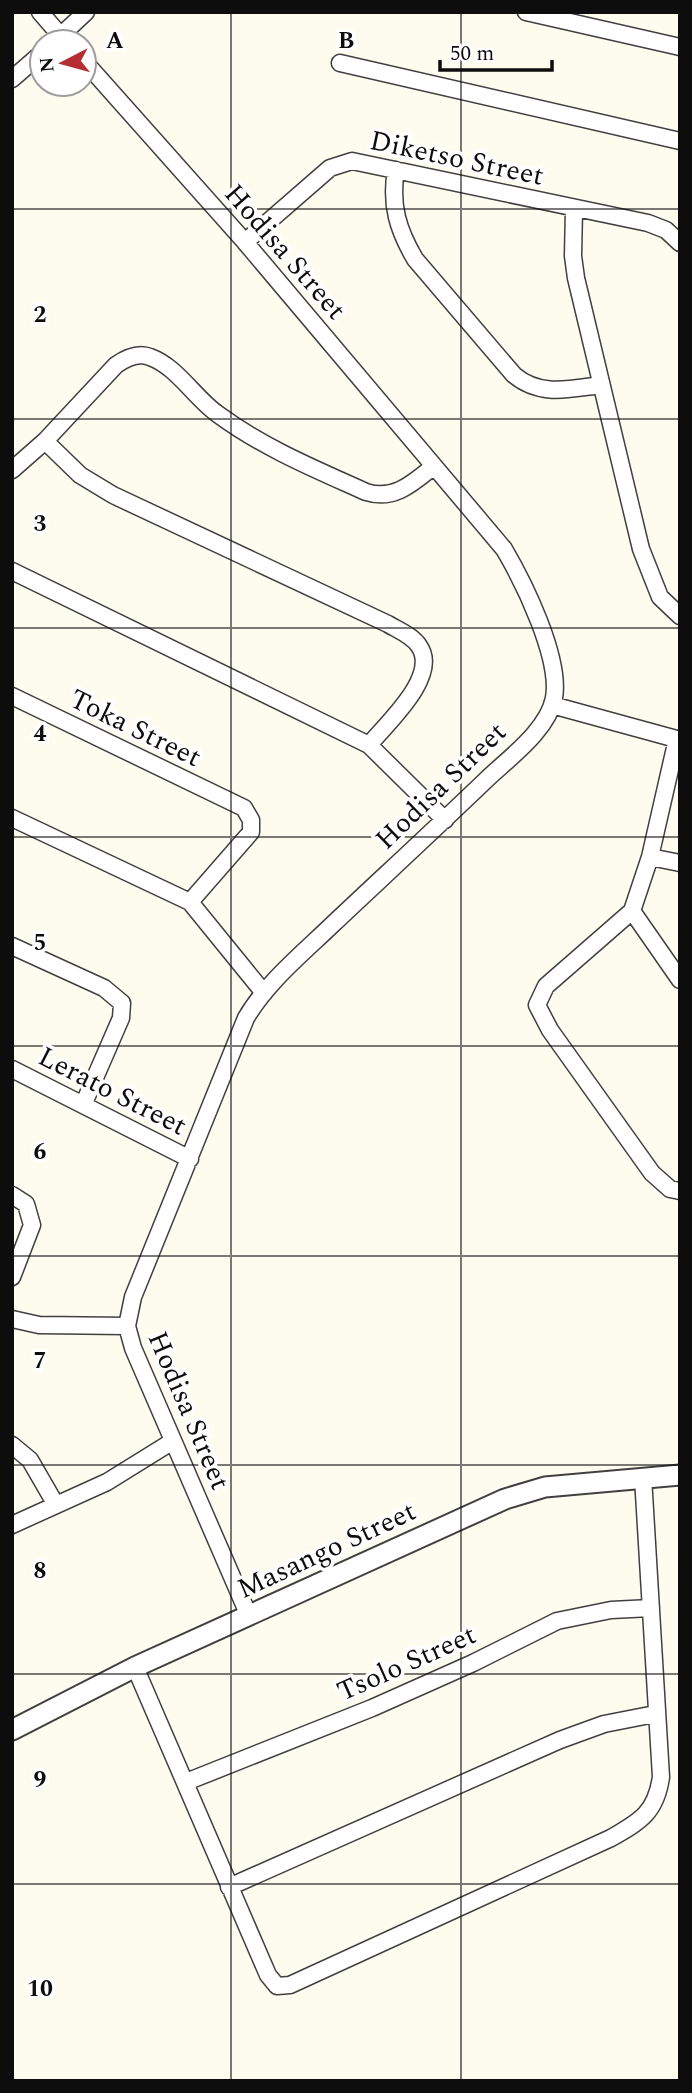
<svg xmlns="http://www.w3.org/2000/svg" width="692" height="2093" font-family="Spectral,serif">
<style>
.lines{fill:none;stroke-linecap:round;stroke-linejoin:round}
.minor-casing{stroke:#404040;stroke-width:19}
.tertiary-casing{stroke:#404040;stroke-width:23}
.minor{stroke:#fff;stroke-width:16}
.tertiary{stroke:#fff;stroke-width:19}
.grid{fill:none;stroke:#0d0d0d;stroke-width:2;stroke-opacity:0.55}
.labels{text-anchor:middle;stroke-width:7;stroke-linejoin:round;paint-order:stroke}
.street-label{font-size:28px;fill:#0d0d0d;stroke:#fff}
.grid-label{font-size:23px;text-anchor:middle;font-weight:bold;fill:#0d0d0d;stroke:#fff;stroke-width:7;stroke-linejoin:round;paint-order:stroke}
</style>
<rect width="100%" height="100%" fill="#fefbef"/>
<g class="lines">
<g class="minor-casing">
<path id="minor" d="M 40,12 L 66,42
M 526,12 L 680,47
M 54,42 L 86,12
M 84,61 L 245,242 L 504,549 C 524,583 561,658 554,698 C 548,730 509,758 487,779 C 436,828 384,876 333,924 C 303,953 267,982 246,1018 L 133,1297 L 127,1326 L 133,1348 L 249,1616
M 340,63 L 680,141
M 12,79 L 42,53
M 396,170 C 390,205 398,230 415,259 L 514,375 C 540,397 569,389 601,385
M 574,209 L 573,256 L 576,278 L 641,549 L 660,597 L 680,616
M 245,242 L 330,168 L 352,161 L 648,223 L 666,230 L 680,243
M 45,441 L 80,475 L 113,495 L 388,624 C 398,630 413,636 419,646 C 440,676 387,723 369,745
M 12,470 L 45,441 L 116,365 C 126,358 138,352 150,357 C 178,367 195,399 219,415 C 264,448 315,469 366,492 C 394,501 413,483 434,466
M 12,571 L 369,745 L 445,820
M 12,696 L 244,808 L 251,820 L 251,832 L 190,902
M 552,705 L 680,740
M 677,739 L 650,857 L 632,911 L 546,986 L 537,1005 L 550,1030 L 652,1173 L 670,1189 L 680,1191
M 12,818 L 190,902 L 264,993
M 650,857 L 680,863
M 632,911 L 680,980
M 12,946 L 104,988 L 122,1003 L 121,1018 L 84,1103
M 12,1069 L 190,1159
M 12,1195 L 26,1204 L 32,1225 L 12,1277
M 12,1319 L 39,1325 L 127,1326
M 12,1445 L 30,1460 L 56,1505
M 12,1525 L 107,1482 L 173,1441
M 135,1667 L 268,1975 L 277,1986 L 290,1985 L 611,1838 C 641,1821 656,1812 661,1777 L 643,1477
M 186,1782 L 372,1708 L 473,1663 L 557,1621 L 611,1610 L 651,1608
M 229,1887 L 560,1740 L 604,1724 L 655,1714"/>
</g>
<g class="tertiary-casing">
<path id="tertiary" d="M 12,1730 L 135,1667 L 505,1499 L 545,1487 L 680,1475"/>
</g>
<use href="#minor" class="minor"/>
<use href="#tertiary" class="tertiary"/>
</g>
<path class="grid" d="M 231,12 L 231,2081M 461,12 L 461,2081M 12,209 L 680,209M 12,419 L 680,419M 12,628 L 680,628M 12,837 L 680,837M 12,1046 L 680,1046M 12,1256 L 680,1256M 12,1465 L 680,1465M 12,1674 L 680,1674M 12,1884 L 680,1884"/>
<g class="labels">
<g class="street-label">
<text transform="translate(457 157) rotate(12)" y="10">Diketso Street</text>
<text transform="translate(286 251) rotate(49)" y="10">Hodisa Street</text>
<text transform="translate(136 727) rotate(26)" y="10">Toka Street</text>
<text transform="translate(440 785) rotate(-44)" y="10">Hodisa Street</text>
<text transform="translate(113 1090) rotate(27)" y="10">Lerato Street</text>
<text transform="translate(190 1410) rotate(67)" y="10">Hodisa Street</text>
<text transform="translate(326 1549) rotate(-25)" y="10">Masango Street</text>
<text transform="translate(406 1662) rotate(-24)" y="10">Tsolo Street</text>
</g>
</g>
<g class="grid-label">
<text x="115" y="48">A</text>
<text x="346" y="48">B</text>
<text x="40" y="322">2</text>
<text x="40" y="531">3</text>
<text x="40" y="741">4</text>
<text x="40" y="950">5</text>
<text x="40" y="1159">6</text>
<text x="40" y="1368">7</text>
<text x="40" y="1578">8</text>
<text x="40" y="1787">9</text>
<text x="40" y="1996">10</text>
</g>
<rect width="692" height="2093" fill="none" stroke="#0d0d0d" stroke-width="28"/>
<g transform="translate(63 63) rotate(264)"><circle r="33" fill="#ffffff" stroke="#9e9e9e" stroke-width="2"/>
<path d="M0-5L12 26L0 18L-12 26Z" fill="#b52e31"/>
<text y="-10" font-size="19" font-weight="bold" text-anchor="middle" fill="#0d0d0d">N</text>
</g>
<path d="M440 60v10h112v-10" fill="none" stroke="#0d0d0d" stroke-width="3.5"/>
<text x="450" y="60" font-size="21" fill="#0d0d0d" stroke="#ffffff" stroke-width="5" paint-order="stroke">50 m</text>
</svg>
